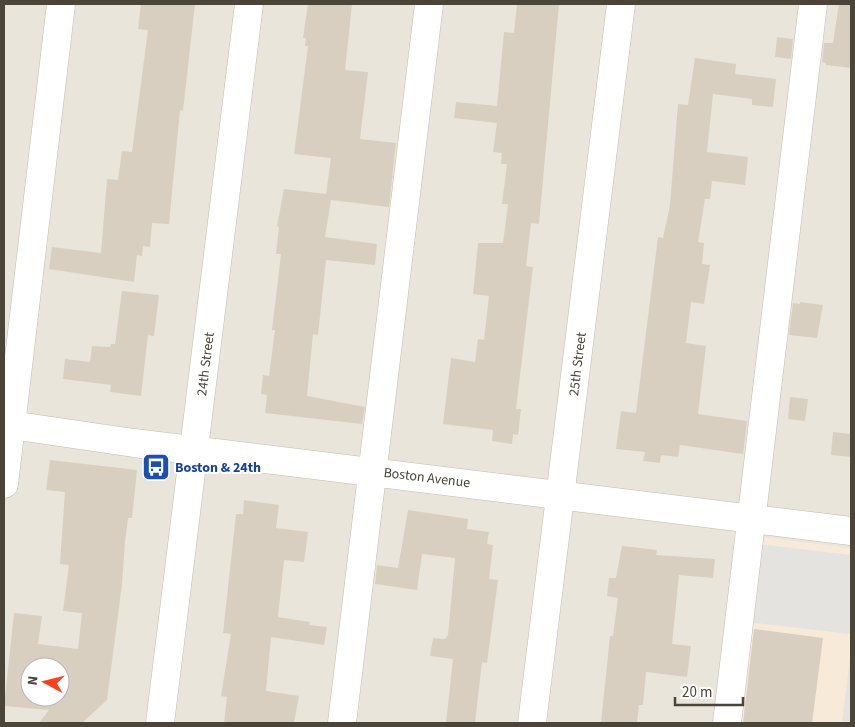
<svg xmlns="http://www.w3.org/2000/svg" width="855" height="727" font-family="'Source Sans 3',sans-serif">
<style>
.residential{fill:#eae5da;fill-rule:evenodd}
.commercial{fill:#f7ead8}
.parking{fill:#e5e3e0}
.building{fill:#d8cfc1;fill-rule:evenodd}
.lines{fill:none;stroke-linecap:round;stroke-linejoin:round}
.minor-casing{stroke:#c2bbae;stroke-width:29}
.minor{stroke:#fff;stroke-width:28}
.labels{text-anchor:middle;stroke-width:4;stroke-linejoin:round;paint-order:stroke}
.street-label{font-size:14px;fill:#4b4439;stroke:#fff}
.transit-label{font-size:14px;font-weight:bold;fill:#164399;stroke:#fff;text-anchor:start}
</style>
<rect width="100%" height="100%" fill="#f6f3ec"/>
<path class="residential" d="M 4,4 L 851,4 L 851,723 L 4,723 ZM 30,667 L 60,667 L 60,697 L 30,697 Z"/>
<path class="commercial" d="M 756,536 L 851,548 L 851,723 L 734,723 Z"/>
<path class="parking" d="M 758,544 L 851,555 L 850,634 L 748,622 Z
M 851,649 L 851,723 L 842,723 Z"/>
<path class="building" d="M 141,4 L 195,4 L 183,111 L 180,110 L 169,224 L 152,223 L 150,247 L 143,246 L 142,256 L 137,255 L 134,282 L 49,269 L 52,247 L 101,253 L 107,179 L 118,180 L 122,151 L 132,152 L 148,30 L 138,29 Z
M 308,4 L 352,4 L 345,70 L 368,72 L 360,139 L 396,143 L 389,207 L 331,200 L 325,237 L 377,244 L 375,265 L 326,260 L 318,335 L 313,334 L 307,396 L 365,407 L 362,424 L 265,413 L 267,395 L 261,394 L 263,375 L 269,376 L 275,330 L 272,330 L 281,254 L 276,254 L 279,227 L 277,226 L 284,189 L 326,194 L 331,158 L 294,154 L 308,46 L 305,46 L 306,38 L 303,38 Z
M 517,4 L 559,4 L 539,224 L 531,223 L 526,266 L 533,267 L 516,409 L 521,409 L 518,435 L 513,434 L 512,444 L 492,441 L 493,430 L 443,424 L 451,358 L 475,362 L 478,339 L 484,340 L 489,296 L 473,294 L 478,243 L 503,243 L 508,204 L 502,204 L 507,164 L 501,164 L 502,153 L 493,152 L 497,123 L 454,118 L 456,102 L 497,106 L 504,32 L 514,33 Z
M 839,4 L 851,4 L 851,68 L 826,65 L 826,63 L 822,62 L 824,43 L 833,43 Z
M 777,37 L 793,39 L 791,59 L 775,57 Z
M 695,58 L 736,64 L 735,74 L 776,79 L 773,107 L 752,105 L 752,99 L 713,94 L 707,152 L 748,157 L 745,185 L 712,181 L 710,199 L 705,199 L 698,242 L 704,243 L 702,264 L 710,265 L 704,304 L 691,302 L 686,343 L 706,346 L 698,414 L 747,421 L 743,454 L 680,445 L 678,457 L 661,455 L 660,463 L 643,461 L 645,452 L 616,449 L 621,411 L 636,413 L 658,237 L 663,238 L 670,205 L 678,104 L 688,105 Z
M 122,291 L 159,295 L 154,336 L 148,335 L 141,396 L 110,392 L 111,385 L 63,379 L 65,359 L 90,362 L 92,346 L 110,347 L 111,344 L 115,344 Z
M 800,302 L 823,305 L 817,338 L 789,335 L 793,303 L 800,304 Z
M 790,397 L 808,399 L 805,421 L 788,419 Z
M 833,432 L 851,434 L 851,457 L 831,455 Z
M 50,460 L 137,470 L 132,518 L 128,518 L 125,542 L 122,584 L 107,700 L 82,723 L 39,723 L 49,710 L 4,706 L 14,613 L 42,616 L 38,644 L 78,649 L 82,613 L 63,611 L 69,565 L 60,564 L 65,492 L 46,490 ZM 30,667 L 60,667 L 60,697 L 30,697 Z
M 244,500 L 279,505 L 276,528 L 308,532 L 304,562 L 284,560 L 278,617 L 310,622 L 309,625 L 327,627 L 324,645 L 271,637 L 266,691 L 299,696 L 294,723 L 224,723 L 227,697 L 221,696 L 231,634 L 223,633 L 236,514 L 243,514 Z
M 408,510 L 468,519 L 467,529 L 489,532 L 487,544 L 493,545 L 489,579 L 498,580 L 487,663 L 482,662 L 475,723 L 446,723 L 453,659 L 430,656 L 433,638 L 445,639 L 448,635 L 455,558 L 422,554 L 417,590 L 375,584 L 377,565 L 398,568 Z
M 622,546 L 657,550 L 656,555 L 715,559 L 713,578 L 679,575 L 672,644 L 691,646 L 687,677 L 646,672 L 643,705 L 639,705 L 637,723 L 601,723 L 610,636 L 613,636 L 618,598 L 607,596 L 609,578 L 616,578 Z
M 754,629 L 823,638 L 812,723 L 743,723 Z"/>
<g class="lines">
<g class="minor-casing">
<path id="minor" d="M 4,424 L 134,443 L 851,531
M 4,484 L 61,4
M 160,723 L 249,4
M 342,723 L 429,4
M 532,723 L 621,4
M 727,723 L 813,4"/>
</g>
<use href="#minor" class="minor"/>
</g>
<defs>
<g id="bus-square" transform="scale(1.4375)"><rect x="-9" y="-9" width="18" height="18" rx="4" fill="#1a4fb4" stroke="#fff"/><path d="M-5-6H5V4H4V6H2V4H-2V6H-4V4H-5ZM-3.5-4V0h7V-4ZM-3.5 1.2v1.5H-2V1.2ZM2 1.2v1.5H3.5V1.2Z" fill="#fff"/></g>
</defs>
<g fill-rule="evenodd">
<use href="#bus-square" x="156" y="467"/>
</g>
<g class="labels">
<g class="street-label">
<text transform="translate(205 364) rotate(-83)" y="5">24th Street</text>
<text transform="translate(577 364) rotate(-83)" y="5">25th Street</text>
<text transform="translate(427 477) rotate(7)" y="5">Boston Avenue</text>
</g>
<g class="transit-label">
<text x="175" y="472">Boston &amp; 24th</text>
</g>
</g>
<rect width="855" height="727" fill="none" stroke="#4b4439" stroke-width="10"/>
<g transform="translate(45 682) rotate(277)"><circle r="24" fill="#ffffff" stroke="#b7b4b0"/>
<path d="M0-4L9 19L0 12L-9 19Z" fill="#fc3f1d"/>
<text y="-8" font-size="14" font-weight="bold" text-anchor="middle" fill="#4b4439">N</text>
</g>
<path d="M675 697v8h68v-8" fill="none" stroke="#4b4439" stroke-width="2.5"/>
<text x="682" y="697" font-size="15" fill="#4b4439" stroke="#ffffff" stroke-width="4" paint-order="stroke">20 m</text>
</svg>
